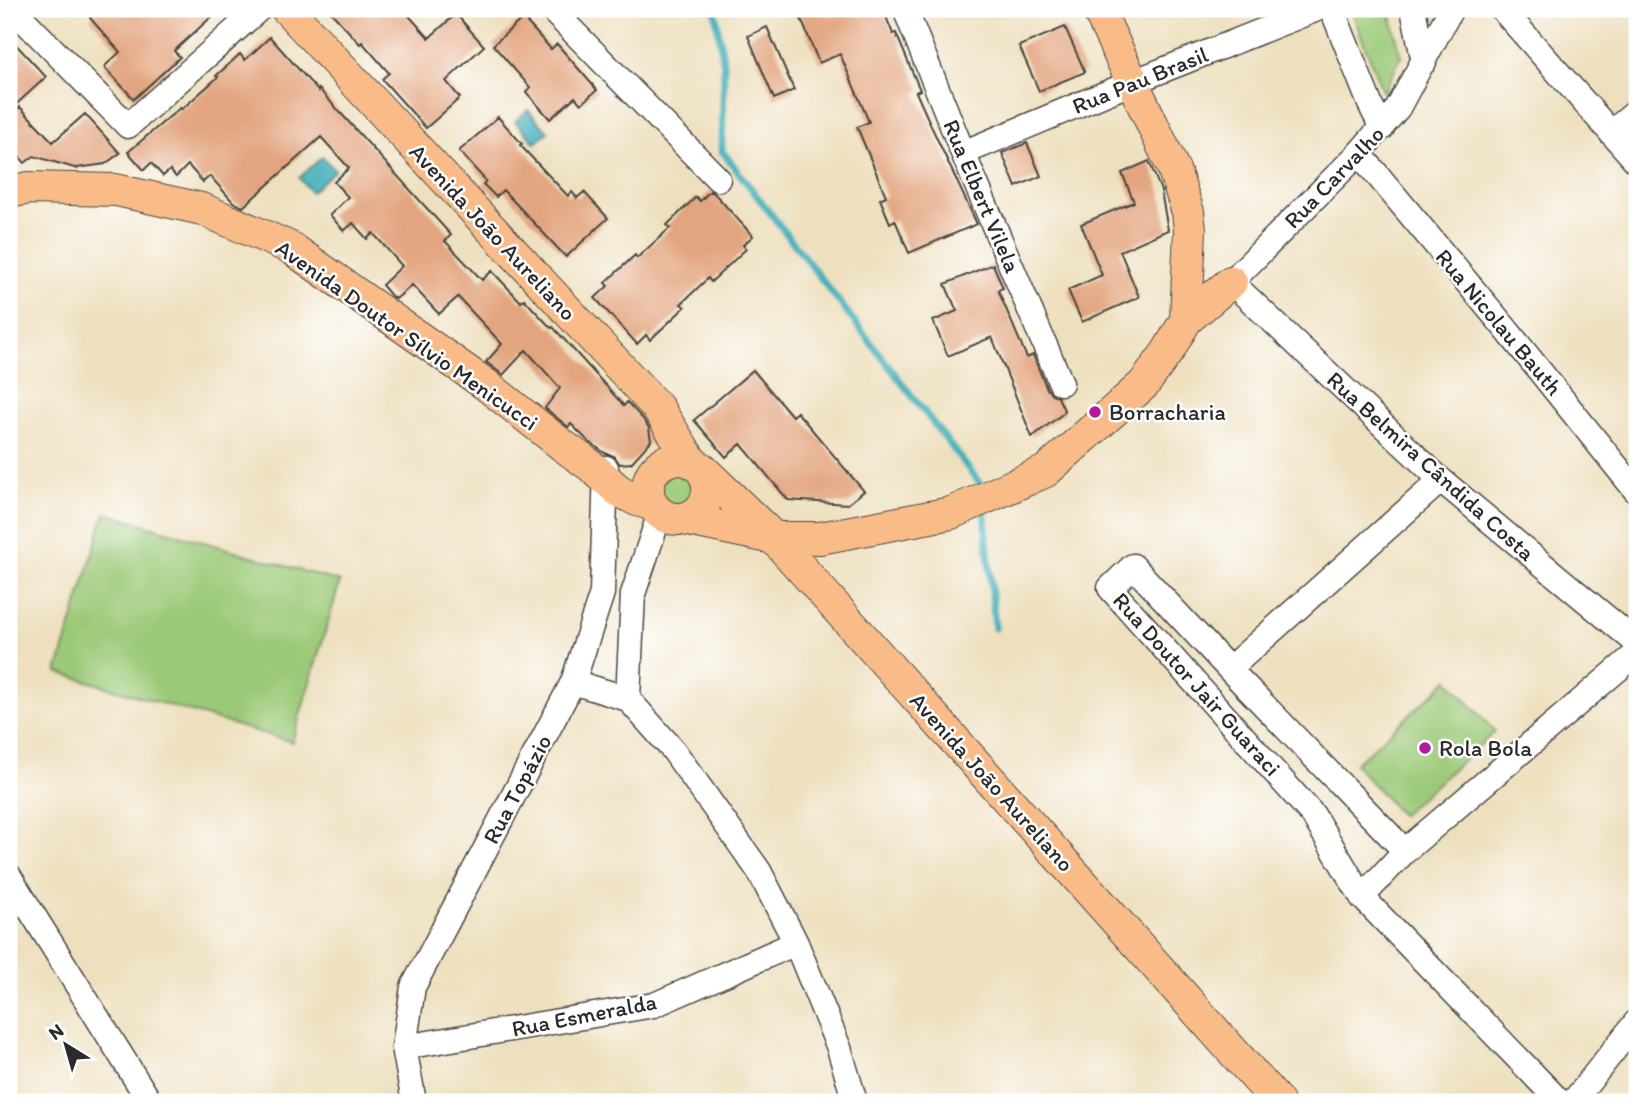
<svg xmlns="http://www.w3.org/2000/svg" width="1646" height="1111" font-family="Itim,sans-serif">
<style>
.green{fill:#9bc977;stroke:#637a51;stroke-width:2}
.water{fill:#3daeb8;stroke:#346c72;stroke-width:2}
.lines{fill:none;stroke-linecap:round;stroke-linejoin:round}
.stream{stroke:#3daeb8;stroke-width:7}
.building{fill:#e3a57f}
.minor-casing{stroke:#484641;stroke-width:27}
.major-casing{stroke:#484641;stroke-width:34}
.minor{stroke:#fff;stroke-width:24}
.major{stroke:#f9bc89;stroke-width:32}
.poi-dot{fill:#b5179e;stroke:#fff;stroke-width:2.5}
.labels{text-anchor:middle;stroke-width:5;stroke-linejoin:round;paint-order:stroke}
.street-label{font-size:23px;fill:#2b2b2b;stroke:#fff}
.poi-label{font-size:23px;fill:#2b2b2b;stroke:#fff;text-anchor:start}
</style>
<rect width="100%" height="100%" fill="#fff"/>
<filter id="ink" filterUnits="userSpaceOnUse"><feTurbulence type="fractalNoise" baseFrequency=".0143" numOctaves="2"/><feDisplacementMap in="SourceGraphic" scale="14" xChannelSelector="R" yChannelSelector="G"/><feConvolveMatrix kernelMatrix="1 2 1 2 8 2 1 2 1" color-interpolation-filters="sRGB"/></filter>
<filter id="wash" filterUnits="userSpaceOnUse"><feTurbulence type="fractalNoise" baseFrequency=".00686" numOctaves="4" result="noise"/><feDisplacementMap in="SourceGraphic" scale="28" xChannelSelector="R" yChannelSelector="G"/><feGaussianBlur stdDeviation="1.57" result="paint"/><feColorMatrix in="noise" values="0 0 0 0 0 0 0 0 0 0 0 0 0 0 0 0 0 1.4 0 .05"/><feComposite in="paint" operator="in"/></filter>
<g filter="url(#wash)">
<rect width="100%" height="100%" fill="#eee0bf"/>
<path class="green" d="M 1351,9 L 1389,9 L 1401,56 L 1383,93 Z
M661 490a18 18 0 1 1 36 0a18 18 0 1 1-36 0Z
M 105,513 L 340,582 L 292,742 L 57,672 Z
M 1448,680 L 1495,732 L 1401,815 L 1355,764 Z"/>
<path class="water" d="M 528,110 L 548,132 L 535,143 L 515,121 Z
M 322,157 L 335,170 L 311,192 L 299,178 Z"/>
<g class="lines">
<path class="stream" d="M 715,9 L 724,66 L 722,151 L 982,486 L 982,491
M 984,506 L 995,628"/>
</g>
<g id="blocks">
<path class="building" d="M 100,9 L 220,9 L 174,51 L 180,57 L 134,99 L 104,67 L 120,52 L 90,18 Z
M 328,9 L 403,9 L 429,38 L 456,14 L 484,46 L 446,81 L 460,98 L 426,128 L 382,79 L 389,73 L 362,42 L 360,44 Z
M 797,9 L 829,9 L 832,17 L 850,9 L 883,9 L 893,34 L 896,33 L 920,90 L 916,92 L 932,128 L 977,224 L 909,253 L 895,220 L 890,223 L 880,199 L 886,196 L 857,127 L 869,122 L 840,54 L 819,63 Z
M 523,18 L 551,49 L 557,44 L 597,90 L 581,104 L 575,97 L 550,119 L 526,92 L 530,87 L 493,45 Z
M 767,27 L 794,90 L 774,99 L 748,36 Z
M 1065,27 L 1085,72 L 1039,91 L 1019,46 Z
M 9,37 L 46,77 L 9,111 Z
M 270,37 L 318,91 L 319,89 L 451,235 L 445,241 L 482,280 L 492,271 L 521,302 L 524,299 L 551,328 L 553,327 L 624,406 L 627,402 L 643,419 L 649,428 L 651,441 L 631,463 L 620,464 L 614,456 L 605,453 L 589,442 L 571,424 L 568,427 L 545,408 L 560,388 L 526,350 L 503,375 L 486,362 L 502,344 L 458,297 L 439,314 L 412,285 L 396,299 L 392,297 L 382,285 L 402,266 L 373,233 L 367,239 L 353,223 L 344,231 L 330,215 L 348,197 L 334,182 L 349,168 L 321,137 L 243,207 L 233,202 L 210,176 L 203,182 L 188,165 L 176,177 L 170,170 L 163,176 L 151,163 L 144,170 L 128,152 L 180,108 L 182,109 L 218,77 L 216,76 L 240,54 L 245,60 Z
M 20,107 L 53,142 L 85,114 L 120,153 L 105,164 L 77,168 L 78,169 L 34,156 L 25,163 L 9,145 L 9,118 Z
M 498,117 L 522,144 L 520,145 L 568,196 L 572,192 L 577,198 L 584,192 L 608,218 L 566,257 L 503,190 L 496,197 L 483,184 L 486,181 L 459,151 Z
M 1027,143 L 1041,176 L 1016,187 L 1002,153 Z
M 1149,161 L 1161,191 L 1168,230 L 1120,251 L 1139,297 L 1082,322 L 1068,290 L 1102,275 L 1081,224 L 1134,202 L 1122,173 Z
M 710,191 L 714,193 L 753,236 L 743,245 L 746,249 L 711,282 L 708,278 L 681,304 L 685,307 L 650,340 L 646,335 L 637,344 L 595,298 L 608,286 L 605,283 L 635,255 L 637,258 L 670,228 L 667,225 L 696,197 L 700,201 Z
M 993,264 L 1003,288 L 998,290 L 1027,358 L 1033,355 L 1047,389 L 1052,394 L 1058,397 L 1065,412 L 1032,437 L 992,337 L 948,356 L 933,321 L 957,311 L 945,284 Z
M 753,370 L 792,416 L 797,412 L 864,491 L 848,504 L 788,500 L 741,444 L 726,457 L 694,420 Z"/>
</g>
</g>
<g filter="url(#ink)">
<use href="#blocks" fill-opacity="0" stroke="#484641" stroke-width="2"/>
<g class="lines">
<g class="minor-casing">
<path id="minor" d="M 13,9 L 128,126 L 259,9
M 551,9 L 718,179
M 905,9 L 963,153 L 1061,383
M 1332,9 L 1370,104 L 1382,128
M 1413,9 L 1424,62
M 1451,9 L 1398,108 L 1359,153 L 1231,282 L 1441,480 L 1637,643
M 1502,9 L 1637,162
M 1611,133 L 1637,111
M 963,153 L 1133,82 L 1317,9
M 1359,153 L 1506,329 L 1637,492
M 660,513 L 633,594 L 628,699 L 674,751 L 759,871 L 796,943 L 839,1048 L 855,1102
M 1229,669 L 1441,480
M 573,682 L 628,699
M 1405,851 L 1229,669 L 1133,566 L 1110,588 L 1313,815 L 1362,897 L 1560,1102
M 9,876 L 150,1102
M 1362,897 L 1405,851 L 1637,653
M 404,1047 L 654,1005 L 796,943
M 414,1102 L 404,1047 L 413,987 L 573,682 L 602,593 L 606,468
M 1573,1102 L 1637,1021"/>
</g>
<g class="major-casing">
<path id="major" d="M 287,9 L 658,408 L 691,461
M 9,192 L 29,188 L 116,190 L 202,209 L 291,248 L 485,384 L 562,445 L 591,466 L 618,490 L 637,500 L 651,504
M 1186,320 L 1231,282
M648 489a30 30 0 1 1 60 0a30 30 0 1 1-60 0Z
M 701,468 L 774,538 L 1278,1102
M 684,519 L 774,538 L 820,538 L 951,513 L 1046,471 L 1144,384 L 1168,351 L 1186,320 L 1190,230 L 1188,212 L 1174,170 L 1098,9"/>
</g>
<use href="#minor" class="minor"/>
<use href="#major" class="major"/>
</g>
</g>
<g class="poi-dot">
<circle cx="1095" cy="412" r="7"/>
<circle cx="1425" cy="748" r="7"/>
</g>
<g class="labels">
<g class="street-label">
<text transform="translate(1140 80) rotate(-22)" y="8">Rua Pau Brasil</text>
<text transform="translate(1334 177) rotate(-46)" y="8">Rua Carvalho</text>
<text transform="translate(982 196) rotate(67)" y="8">Rua Elbert Vilela</text>
<text transform="translate(493 232) rotate(47)" y="8">Avenida João Aureliano</text>
<text transform="translate(1499 322) rotate(50)" y="8">Rua Nicolau Bauth</text>
<text transform="translate(407 335) rotate(35)" y="8">Avenida Doutor Sílvio Menicucci</text>
<text transform="translate(1431 466) rotate(42)" y="8">Rua Belmira Cândida Costa</text>
<text transform="translate(1197 684) rotate(48)" y="8">Rua Doutor Jair Guaraci</text>
<text transform="translate(992 782) rotate(48)" y="8">Avenida João Aureliano</text>
<text transform="translate(517 789) rotate(-62)" y="8">Rua Topázio</text>
<text transform="translate(584 1015) rotate(-11)" y="8">Rua Esmeralda</text>
</g>
<g class="poi-label">
<text x="1109" y="420">Borracharia</text>
<text x="1439" y="756">Rola Bola</text>
</g>
</g>
<rect width="1646" height="1111" fill="none" stroke="#fff" stroke-width="35"/>
<g transform="translate(66 1045) rotate(323)" stroke="#ffffff" stroke-width="5" paint-order="stroke">
<path d="M0-5L12 26L0 18L-12 26Z" fill="#2b2b2b"/>
<text y="-10" font-size="19" font-weight="bold" text-anchor="middle" fill="#2b2b2b">N</text>
</g>
</svg>
